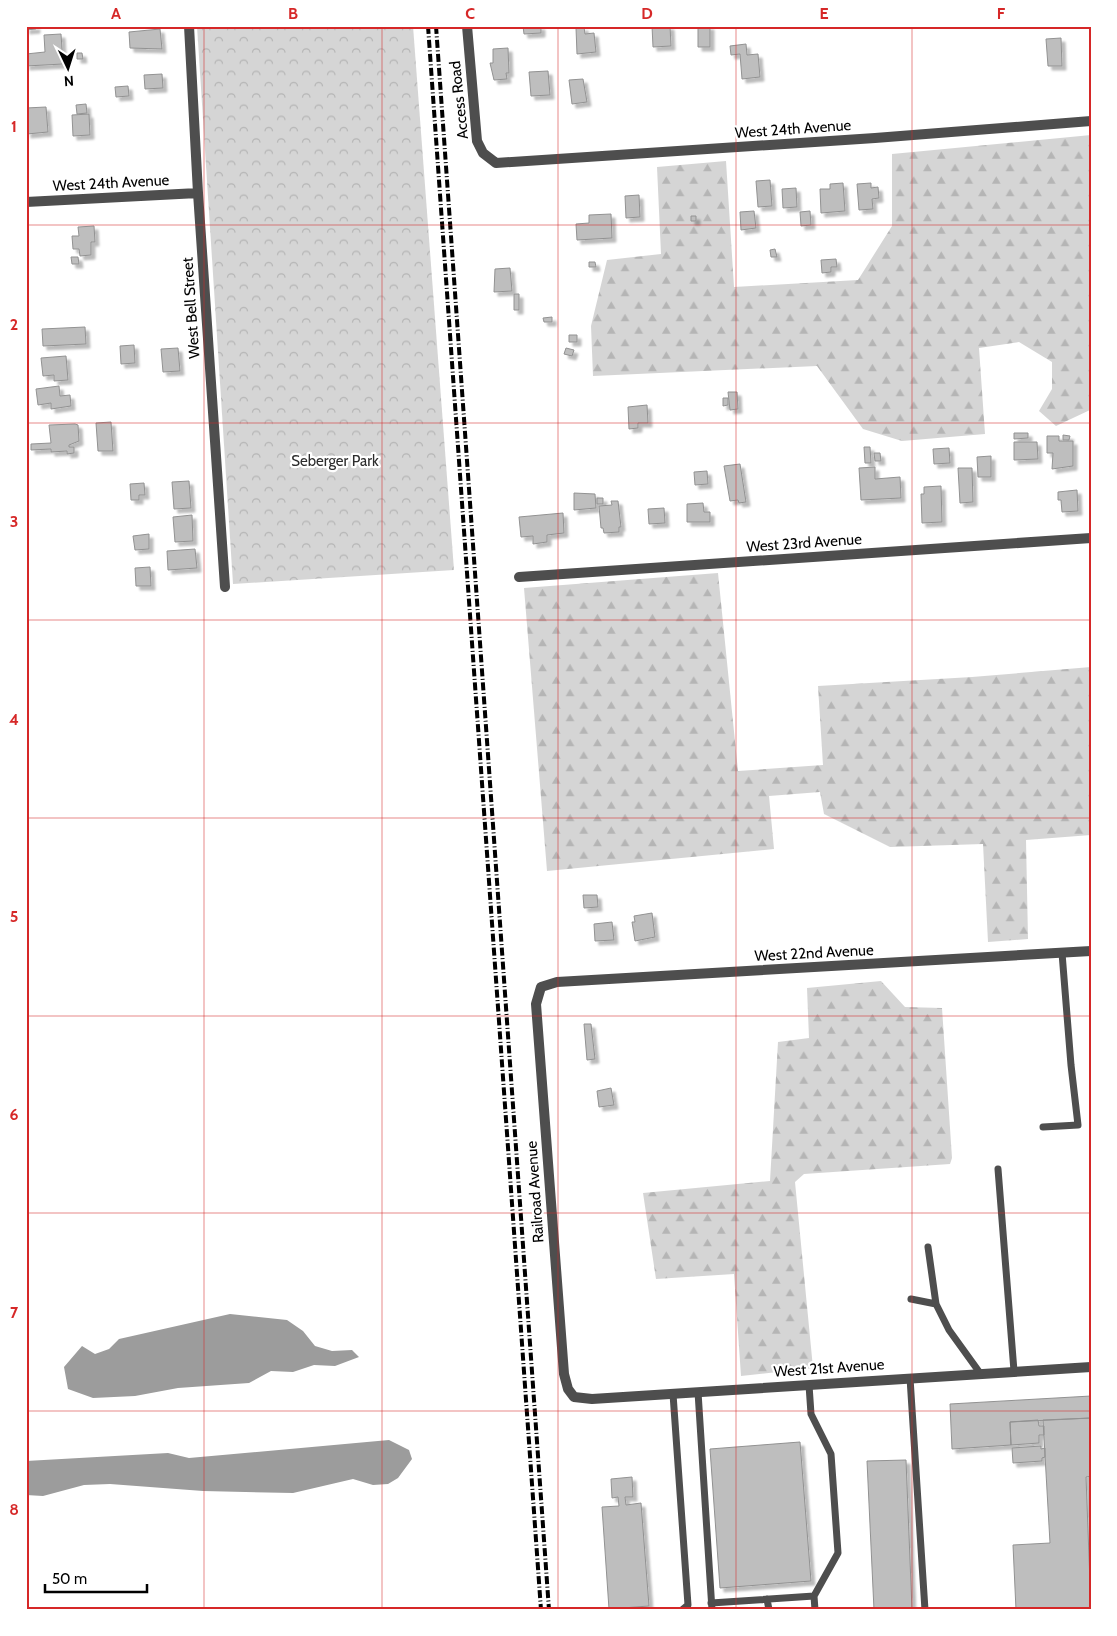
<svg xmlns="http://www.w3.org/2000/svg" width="1117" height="1636" font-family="Cabin,sans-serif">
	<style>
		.forest { fill: url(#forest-firs) }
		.park { fill: url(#park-crowns) }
		.water { fill: #9c9c9c }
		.building { fill: #bebebe; stroke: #929292; filter: url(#shadow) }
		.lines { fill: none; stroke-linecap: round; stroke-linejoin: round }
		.lane { stroke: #4e4e4e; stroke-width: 7 }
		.street { stroke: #4e4e4e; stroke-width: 10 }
		.rail { stroke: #000; stroke-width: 4; stroke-dasharray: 8 2.5 1 2.5; stroke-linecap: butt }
		.grid { fill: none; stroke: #d62828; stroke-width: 1; stroke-opacity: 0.55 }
		.labels { text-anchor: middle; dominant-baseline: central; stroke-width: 4.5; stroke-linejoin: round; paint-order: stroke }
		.street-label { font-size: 15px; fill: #000; stroke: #fff }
		.park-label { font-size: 15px; fill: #2c2c2c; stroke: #fff }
		.neatline { fill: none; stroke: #d62828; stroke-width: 2 }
		.grid-label { font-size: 16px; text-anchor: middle; font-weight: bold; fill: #d62828 }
	</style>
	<defs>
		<pattern id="forest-firs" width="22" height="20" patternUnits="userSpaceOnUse" patternTransform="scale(1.25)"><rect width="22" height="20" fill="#d5d5d5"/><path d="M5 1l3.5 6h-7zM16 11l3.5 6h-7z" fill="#b5b5b5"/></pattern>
		<pattern id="park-crowns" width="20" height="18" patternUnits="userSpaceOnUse" patternTransform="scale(1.25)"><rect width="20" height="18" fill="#d5d5d5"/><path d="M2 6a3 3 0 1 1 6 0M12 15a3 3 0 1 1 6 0" fill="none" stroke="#b5b5b5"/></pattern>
		<filter id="shadow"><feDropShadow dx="4" dy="4" stdDeviation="1" flood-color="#0004"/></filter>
	</defs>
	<rect width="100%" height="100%" fill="#fff"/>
	<path class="forest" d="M1091 135 1090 410 1056 426 1039 411 1052 389V362L1019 342 979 348 985 434 902 441 863 429 817 366 593 376 591 326 607 260 661 254 657 167 726 161 734 287 858 280 892 226V154Z
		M718 573 738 771 823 765 818 686 972 677 1091 667V835L1026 840 1028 939 988 942 983 844 890 847 824 814 820 792 769 796 774 849 547 871 524 588Z
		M881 981 905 1007 942 1008 952 1158 950 1164 804 1174 795 1182 813 1368 741 1376 734 1274 656 1279 643 1193 770 1181 778 1042 809 1038 807 988Z"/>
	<path class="park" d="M197 26H413L454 570 233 584Z"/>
	<path class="water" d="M230 1314 287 1320 303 1331 315 1346 332 1351 352 1350 359 1357 335 1366 314 1365 293 1372 271 1371 249 1383 178 1388 135 1396 93 1398 68 1389 64 1367 82 1346 95 1354 109 1349 119 1339Z
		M389 1440 409 1450 412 1459 398 1478 388 1484 373 1485 353 1479 293 1493 203 1491 110 1484 84 1485 43 1496 26 1495V1461L168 1453 189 1458Z"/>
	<path class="building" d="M26 26H36V29L26 30Z
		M523 26H541V33L524 34Z
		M652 26H670L671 46 653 47Z
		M698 26H710V47H698Z
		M584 27 585 34 594 33 596 52 577 54 576 28Z
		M160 29 162 49 130 48 129 32Z
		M61 34 63 64 26 66V54L45 52 44 35Z
		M1061 38 1062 66H1048L1046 39Z
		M746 44 747 55 758 54 760 77 742 79 740 54 731 55 730 46Z
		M508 48 509 73H506L507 79 494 80 490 63H493V49Z
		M77 53H82L83 59H77Z
		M548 71 550 95 531 96 529 72Z
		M162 74 163 88 145 89 144 75Z
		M583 79 587 102 572 104 569 80Z
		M128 86 129 96 116 97 115 87Z
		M86 104 87 113 77 114 76 105Z
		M46 107 48 132 27 134 26 108Z
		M89 114 90 135 73 136 72 115Z
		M770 180 772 206 758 207 756 181Z
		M843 183 845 211 821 213 820 189H830V184Z
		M871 183V188L878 187 879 198 872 199 873 209 859 210 857 184Z
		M796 188 797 207 783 208 782 189Z
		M639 195 640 217 626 218 625 196Z
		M754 211 756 228 741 230 740 212Z
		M810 211 811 225 801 226 800 212Z
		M611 214 612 238 577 240 576 224 589 223V215Z
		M691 216H696V221H691Z
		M94 226 95 242H91V255L80 256 79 249H73L72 236H79L78 227Z
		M775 249 777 257H771L770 250Z
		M71 257H78L79 264H72Z
		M836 259 837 267H831V272L822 273 821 260Z
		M589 262H595L596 267H589Z
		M510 268 512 291 494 292 495 269Z
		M514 294H519V310H514Z
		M552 317V322H544L543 318Z
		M85 327 86 344 43 346 42 329Z
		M569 335H577V342H569Z
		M134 345 135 363 121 364 120 346Z
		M178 348 180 371 163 372 161 349Z
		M566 348 574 350 572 356 564 354Z
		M66 356 68 380 54 381V375L43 376 41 358Z
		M59 386 60 396 70 395 71 406 51 409V403L38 405 36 389Z
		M728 392H737L738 409 730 410Z
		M723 398H728V405L723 406Z
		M647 405 648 423H638V428L629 429 628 407Z
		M111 422 113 451H98L96 423Z
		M75 424 78 425 79 441 69 445V447H74V453L67 454V451L51 452V449L31 450V444L51 443 49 425Z
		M1014 433H1028V438L1014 439Z
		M1063 435 1070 436 1069 440H1063Z
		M1047 436H1059V441H1073V466L1052 469 1053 453H1047Z
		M1014 442H1037L1038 459 1014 460Z
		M864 447H870L871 463H865Z
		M949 448 950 463 934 464 933 449Z
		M874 453H880L881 461H875Z
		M991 456V477H978L977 457Z
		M740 464 746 502 739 503 738 500 730 501 724 466Z
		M875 467V479L900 477 901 498 861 500 859 468Z
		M958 468H972L973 502 960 503Z
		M707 471 708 484 695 485 694 472Z
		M189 481 191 508 174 509 172 482Z
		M144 483 145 495H139V500H131L130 484Z
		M941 486 942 522 922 523 921 494H924V487Z
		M1077 490 1078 511 1062 512 1061 500H1058V492Z
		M574 493 595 494 596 508 574 510Z
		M597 498H603V504H597Z
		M611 501H618L621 527H619V532L604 533 603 528H601L599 506 612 505Z
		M703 503 704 512H710V522H687V504Z
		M664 508 665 523 649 524 648 509Z
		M563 513 564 533 547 535V542L533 544V536L521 537 519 517Z
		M192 515 193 541 175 542 173 517Z
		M149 534V549L135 550 133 536Z
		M195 549 197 568 168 570 167 551Z
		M150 567 151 586H136L135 568Z
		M583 895H597L598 907 584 908Z
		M652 913 655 937 635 941 632 922H635L634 916Z
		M612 922 614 940 595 941 594 924Z
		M584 1024H591L595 1059 587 1060Z
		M611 1088 614 1105 599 1107 597 1091Z
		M1091 1396V1418L1010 1422 1011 1445 952 1449 950 1404Z
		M1091 1418V1476L1086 1477 1091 1610H1016L1013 1545 1050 1543 1043 1420Z
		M1038 1420 1039 1426H1044V1435H1039V1443L1011 1445 1010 1422Z
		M800 1442 811 1581 720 1588 710 1449Z
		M1041 1446V1449L1045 1448V1457L1042 1458V1461L1013 1463 1012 1448Z
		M906 1460 912 1610H874L867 1461Z
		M632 1477 633 1497H625L626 1505 641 1503 649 1606 609 1609 602 1507 619 1506 618 1497 612 1498 611 1479Z"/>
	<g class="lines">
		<path class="lane" d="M1043 1127 1078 1125 1071 1065 1062 953
			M998 1169 1014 1371
			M928 1247 936 1304 949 1330 980 1373
			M911 1299 936 1304
			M910 1378 925 1610
			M809 1385 811 1414 831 1454 838 1553 814 1596 815 1610
			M698 1392 712 1610
			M673 1394 688 1605 682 1610
			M767 1599 769 1610
			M711 1603 814 1596"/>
		<path class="street" d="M189 26 198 193 225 587
			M467 26 477 141 483 153 496 163 875 138 1091 121
			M26 202 198 193
			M519 577 1091 538
			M1091 951 557 982 541 987 536 1004 564 1374 568 1389 574 1397 592 1399 1091 1367"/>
		<path class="rail" d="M428 26 541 1610
			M436 26 549 1610"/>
	</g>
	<path class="grid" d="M204 26V1610M382 26V1610M558 26V1610M736 26V1610M912 26V1610M26 225H1091M26 423H1091M26 620H1091M26 818H1091M26 1016H1091M26 1213H1091M26 1411H1091"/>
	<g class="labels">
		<g class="street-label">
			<text transform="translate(459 100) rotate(-96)">Access Road</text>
			<text transform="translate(793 129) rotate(-4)">West 24th Avenue</text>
			<text transform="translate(111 183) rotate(-3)">West 24th Avenue</text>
			<text transform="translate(191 308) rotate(-94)">West Bell Street</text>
			<text transform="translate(804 543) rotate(-4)">West 23rd Avenue</text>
			<text transform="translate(814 953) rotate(-3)">West 22nd Avenue</text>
			<text transform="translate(535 1192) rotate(-94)">Railroad Avenue</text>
			<text transform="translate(829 1368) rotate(-4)">West 21st Avenue</text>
		</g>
		<g class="park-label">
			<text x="335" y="461">Seberger Park</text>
		</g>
	</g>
	<rect width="1117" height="1636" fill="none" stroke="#ffffff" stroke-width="55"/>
	<g transform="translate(68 68) rotate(176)" stroke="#ffffff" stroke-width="4" paint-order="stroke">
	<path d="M0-4L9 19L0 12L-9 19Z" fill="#000000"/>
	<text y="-8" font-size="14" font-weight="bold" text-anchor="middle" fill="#000000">N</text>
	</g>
	<path d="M45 1584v8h102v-8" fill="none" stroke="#000000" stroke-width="2.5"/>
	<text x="52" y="1584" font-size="15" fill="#000000" stroke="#ffffff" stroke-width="4" paint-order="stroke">50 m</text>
	<rect x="28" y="28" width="1062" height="1580" class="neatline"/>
	<g class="grid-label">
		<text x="116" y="19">A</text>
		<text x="293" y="19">B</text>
		<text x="470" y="19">C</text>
		<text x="647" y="19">D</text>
		<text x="824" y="19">E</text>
		<text x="1001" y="19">F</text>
		<text x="14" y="132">1</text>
		<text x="14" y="330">2</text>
		<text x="14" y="527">3</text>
		<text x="14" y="725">4</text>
		<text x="14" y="922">5</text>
		<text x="14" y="1120">6</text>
		<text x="14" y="1318">7</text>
		<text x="14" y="1515">8</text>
	</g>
</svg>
